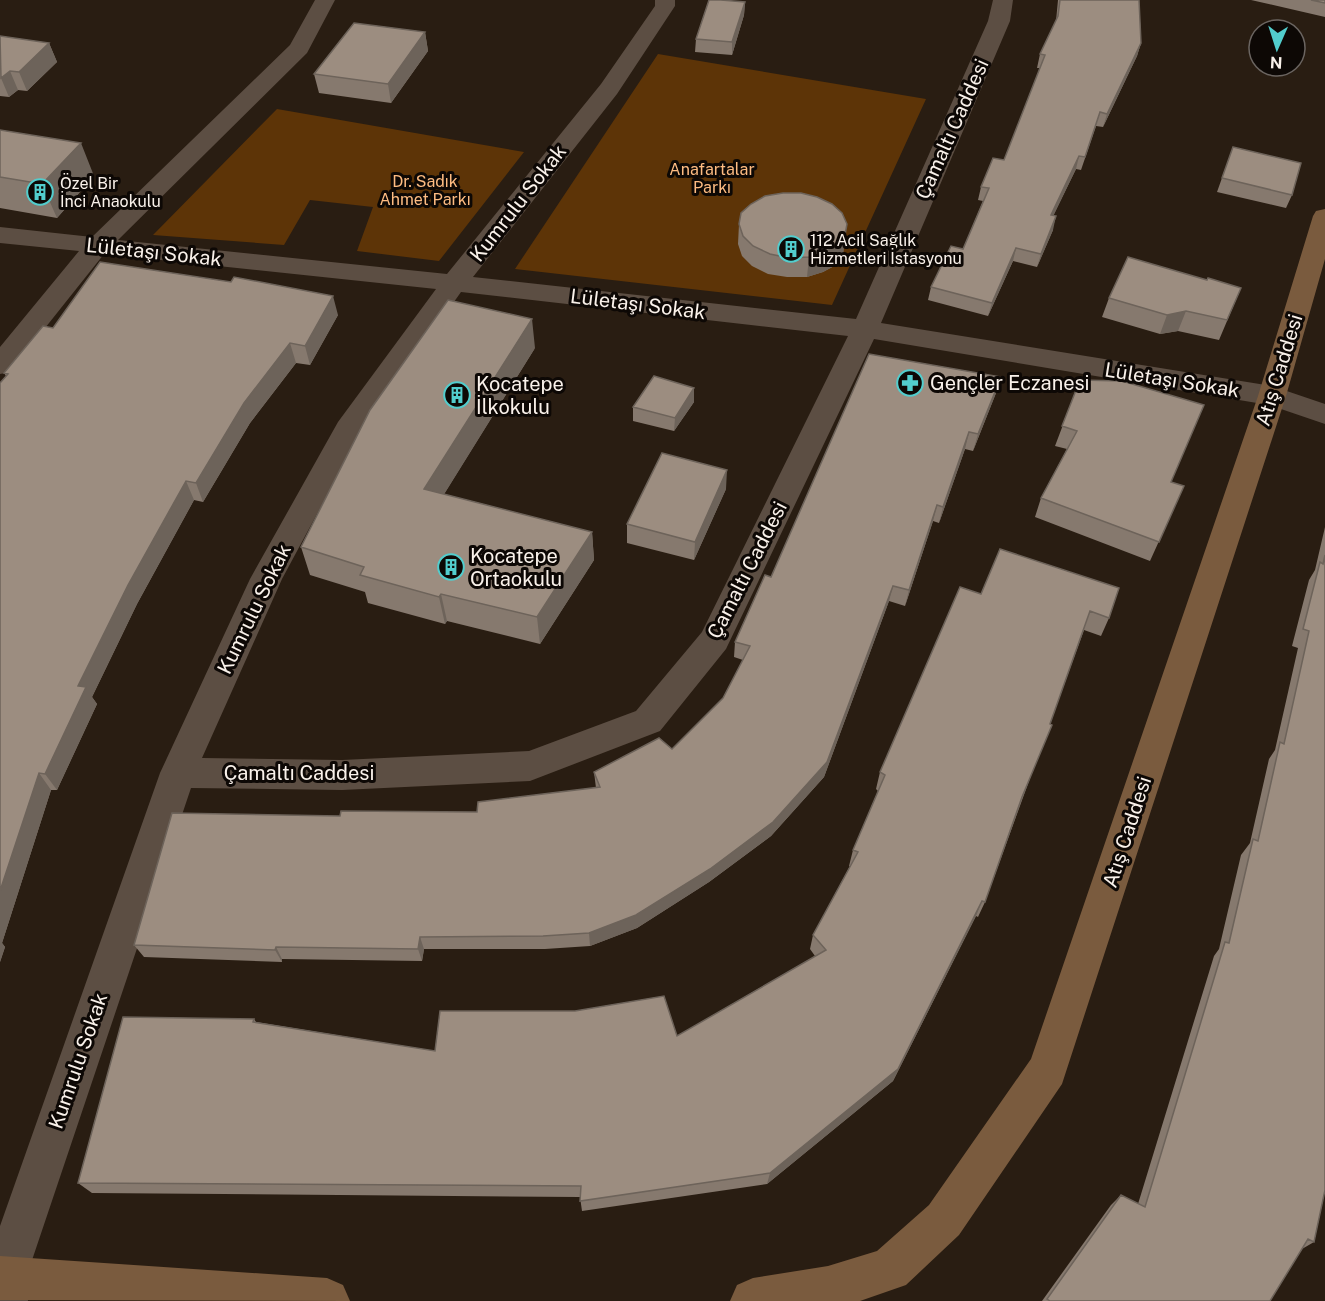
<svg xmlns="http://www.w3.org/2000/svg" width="1325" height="1301" font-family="'Public Sans',sans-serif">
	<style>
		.green { fill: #5d3407 }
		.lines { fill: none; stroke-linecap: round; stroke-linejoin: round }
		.street { fill: #5c4e43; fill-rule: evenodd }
		.secondary { fill: #7a5b3e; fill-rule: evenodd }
		.wall { fill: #86796e }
		.shaded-wall { fill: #6d635a }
		.building { fill: #9c8d80; stroke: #6d635a; stroke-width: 1.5 }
		.labels { text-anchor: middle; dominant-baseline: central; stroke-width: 6; stroke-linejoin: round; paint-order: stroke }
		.far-park-label { font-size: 16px; fill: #febc82; stroke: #0d0805 }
		.far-poi-label { font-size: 16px; fill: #f9f1ea; stroke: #0d0805; text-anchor: start }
		.street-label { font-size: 20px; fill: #f9f1ea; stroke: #0d0805 }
		.poi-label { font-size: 20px; fill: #f9f1ea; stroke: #0d0805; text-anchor: start }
	</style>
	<rect width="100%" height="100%" fill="#291d12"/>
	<path class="green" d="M658 54 926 99 832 305 515 269Z
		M277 109 524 152 439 261 357 251 373 207 310 200 284 245 153 235Z"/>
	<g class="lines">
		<path class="street" d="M315 0H335L307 53 118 240 447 274 601 84 655 6V0H675V6L617 94 473 277 856 319 988 21 993 0H1013L1010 21 881 323 1272 386 1325 404V424L1269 405 874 339 726 649 660 731 530 781 342 790 191 788 26 1278 28 1301H0V1226L160 773 250 579 338 422 436 289 104 254 10 372 0 374V347L79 251 0 243V227L92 237 290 45ZM461 292 848 336 702 632 636 711 529 751 342 760 202 758 282 579 360 434Z"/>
		<path class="secondary" d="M1325 209V259L1286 396 1062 1084 959 1235 906 1285 860 1301H730L737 1285 753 1278 828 1266 877 1251 929 1205 1031 1059 1258 396 1313 216 1316 211Z
			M0 1256 327 1278 343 1285 350 1301 0 1300Z"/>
	</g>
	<path class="wall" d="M1058 0H1139L1141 43 1137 56 1103 127 1096 126 1081 170 1076 169 1053 216V230L1037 267 1013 261 988 316 928 300 931 287 963 249 983 201 978 200 981 187 1004 160 1040 68H1037L1040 54 1056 21Z
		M1251 0H1325V17Z
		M745 2 744 15 732 55 695 52 696 39Z
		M425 32 428 51 391 103 319 93 314 74Z
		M0 36 49 43 57 62 27 91 18 90 9 97 0 96Z
		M0 130 94 176 57 218 0 208Z
		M1233 147 1292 195 1286 208 1217 192Z
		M739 224 845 235 843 255 836 265 823 272 807 277H787L768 274 752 266 742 256 738 244Z
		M1207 280 1241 288 1219 340 1178 331 1160 334 1102 317 1109 298Z
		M338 315 310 365 296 363 250 423 203 502 194 500 137 604 92 697 97 704 57 790H51L2 943 5 947 0 962V383L6 376 4 373 53 328Z
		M535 348 444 494 592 532 594 560 540 644 447 621 445 624 368 603 365 592 310 575 301 547Z
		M1001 377 996 393 973 451 965 449 939 523 933 521 905 606 889 601 824 777 771 836 709 882 637 928 590 946 545 949H424L422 961 282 959V962L144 957 134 945 340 816 477 812 596 788 594 772 672 749 723 698 743 660 734 657 735 642 771 577Z
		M1080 380 1171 482 1184 486 1150 561 1035 517 1041 498 1067 449 1055 446Z
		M694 388V402L674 431 633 421V407Z
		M726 489 694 560 627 543V524Z
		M1325 527V1190L1314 1242 1302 1249 1270 1301H1042L1111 1205 1121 1195 1138 1204 1214 956 1219 949 1241 855 1250 843 1269 759 1275 750 1298 648 1292 646 1309 580 1315 570Z
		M1000 549 1109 618 1101 636 1084 630 985 902 978 917 976 916 893 1081 767 1184 582 1211 580 1197 92 1193 78 1183 254 1019 256 1022 435 1051 677 1036 815 956 810 949 813 935 850 866H849L853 850 878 791 876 789 880 772 981 594Z"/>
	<path class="shaded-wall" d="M745 2 744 15 732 55V42Z
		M425 32 428 51 391 103 388 84Z
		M49 43 57 62 27 91 19 72Z
		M1141 43 1137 56 1103 127 1107 114Z
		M10 71 18 90 9 97 1 78Z
		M81 143 94 176 57 218 42 184Z
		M1079 156 1076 169 1047 229 1051 215Z
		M1056 216 1053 230 1037 267 1041 254Z
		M845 235 843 255 836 265 823 272 807 277 809 257Z
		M1016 248 1013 261 988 316 992 303Z
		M333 296 338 315 310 365 305 346Z
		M1186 311 1178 331 1160 334 1167 315Z
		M532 319 535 348 430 517 424 489Z
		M290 343 296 363 250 423 203 502 196 483 244 403Z
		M1001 377 996 393 973 451 978 434Z
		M694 388V402L674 431 675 418Z
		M969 432 965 449 939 523 943 507Z
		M727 470 726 489 694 560 695 542Z
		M186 481 194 500 137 604 92 697 97 704 57 790 45 774 78 686 128 585Z
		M937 505 933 521 905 606 909 590Z
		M592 532 594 560 540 644 537 617Z
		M893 586 889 601 824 777 771 836 709 882 637 928 590 946 589 933Z
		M441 594 447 621 445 624 439 597Z
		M39 773 51 790 2 943 5 947 0 962V891Z
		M982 901 976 916 893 1081 767 1184 770 1173Z
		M420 937 424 949 422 961 418 949Z
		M276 947 282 959V962L275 950Z"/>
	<path class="building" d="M709 0H721L745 2 732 42 696 39Z
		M1060 0H1139L1141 43 1107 114 1100 112 1085 157 1079 156 1051 215 1056 216 1041 254 1016 248 992 303 931 287 951 246 963 249 989 188 981 187 993 158 1004 160 1045 55 1040 54 1058 16Z
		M1311 0H1325V3Z
		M354 23 425 32 388 84 314 74Z
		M0 36 49 43 19 72 10 71 1 78Z
		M0 130 81 143 42 184 0 177Z
		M1233 147 1301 163 1292 195 1222 178Z
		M783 193H801L817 197 832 204 842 213 847 224 845 235 838 245 825 252 809 257 789 258 770 254 753 246 743 236 739 224 741 213 751 204 765 196Z
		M1128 257 1207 280 1208 278 1241 288 1227 320 1186 311 1167 315 1109 298Z
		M100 262 231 282 234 277 333 296 305 346 290 343 244 403 196 483 186 481 128 585 78 686 86 687 45 774 39 773 0 891V383L8 374 4 373 43 326 53 328Z
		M448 300 532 319 424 489 592 532 537 617 441 594 439 597 360 575 364 567 301 547 370 410Z
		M869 354 1001 377 978 434 969 432 943 507 937 505 909 590 893 586 827 762 773 822 710 869 636 915 589 933 543 936 420 937 418 949 276 947 275 950 134 945 172 813 340 816 341 811 477 812 478 802 600 787 594 772 659 738 672 749 723 698 750 646 735 642 765 575 771 577Z
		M654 376 694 388 675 418 633 407Z
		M1080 380 1122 381 1204 405 1171 482 1184 486 1159 542 1041 498 1077 431 1062 426Z
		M662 453 727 470 695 542 627 524Z
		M1000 549 1119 588 1109 618 1090 611 1050 724 1052 725 1022 797 985 902 982 901 898 1069 770 1173 580 1201 581 1186 78 1183 123 1017 254 1019 253 1022 435 1051 440 1011H575L664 996 677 1036 826 950 813 935 858 852 853 850 885 775 880 772 960 587 981 594Z
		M1325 555V1190L1314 1242 1308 1239 1270 1301H1050L1047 1299 1121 1195 1145 1207 1225 942 1229 943 1253 839 1258 841 1280 742 1284 744 1309 631 1303 629 1320 562 1323 564Z"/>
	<defs>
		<g id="building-ring" transform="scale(1.35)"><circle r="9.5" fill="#0d0805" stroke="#52cdcd" stroke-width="1.5"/><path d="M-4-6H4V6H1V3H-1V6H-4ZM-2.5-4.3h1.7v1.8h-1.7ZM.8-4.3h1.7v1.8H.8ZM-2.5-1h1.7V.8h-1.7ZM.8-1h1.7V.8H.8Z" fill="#52cdcd"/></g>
		<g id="pharmacy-ring" transform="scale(1.35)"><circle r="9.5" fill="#0d0805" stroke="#52cdcd" stroke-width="1.5"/><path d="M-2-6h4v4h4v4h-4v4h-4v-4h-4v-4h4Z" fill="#52cdcd"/></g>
	</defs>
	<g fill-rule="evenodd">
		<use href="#building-ring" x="40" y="192"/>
		<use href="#building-ring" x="791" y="249"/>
		<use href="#pharmacy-ring" x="910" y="383"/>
		<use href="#building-ring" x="457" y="395"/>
		<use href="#building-ring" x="451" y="567"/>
	</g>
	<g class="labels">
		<g class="far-park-label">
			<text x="712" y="169">Anafartalar<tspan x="712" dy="18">Parkı</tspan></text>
			<text x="425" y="181">Dr. Sadık<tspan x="425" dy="18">Ahmet Parkı</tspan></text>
		</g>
		<g class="far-poi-label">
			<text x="60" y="183">Özel Bir<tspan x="60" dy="18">İnci Anaokulu</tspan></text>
			<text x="810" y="240">112 Acil Sağlık<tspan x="810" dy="18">Hizmetleri İstasyonu</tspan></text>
		</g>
		<g class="street-label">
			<text transform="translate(952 129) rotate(-66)">Çamaltı Caddesi</text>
			<text transform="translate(518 203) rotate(-52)">Kumrulu Sokak</text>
			<text transform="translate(154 252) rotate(6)">Lületaşı Sokak</text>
			<text transform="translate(638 304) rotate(7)">Lületaşı Sokak</text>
			<text transform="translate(1279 370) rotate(-73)">Atış Caddesi</text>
			<text transform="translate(1172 380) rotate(9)">Lületaşı Sokak</text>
			<text transform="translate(747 570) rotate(-63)">Çamaltı Caddesi</text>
			<text transform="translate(254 609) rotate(-64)">Kumrulu Sokak</text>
			<text x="299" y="773">Çamaltı Caddesi</text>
			<text transform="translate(1127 832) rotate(-72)">Atış Caddesi</text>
			<text transform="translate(78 1061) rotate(-71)">Kumrulu Sokak</text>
		</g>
		<g class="poi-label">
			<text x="930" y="383">Gençler Eczanesi</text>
			<text x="476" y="384">Kocatepe<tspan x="476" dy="23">İlkokulu</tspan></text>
			<text x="470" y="556">Kocatepe<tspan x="470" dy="23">Ortaokulu</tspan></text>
		</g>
	</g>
	<g transform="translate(1277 48) rotate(183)"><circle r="28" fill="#0d0805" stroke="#6b6561" stroke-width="1.5"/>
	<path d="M0-4.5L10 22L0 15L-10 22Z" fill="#52cdcd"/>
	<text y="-9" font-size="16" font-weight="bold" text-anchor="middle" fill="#f9f1ea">N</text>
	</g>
</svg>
